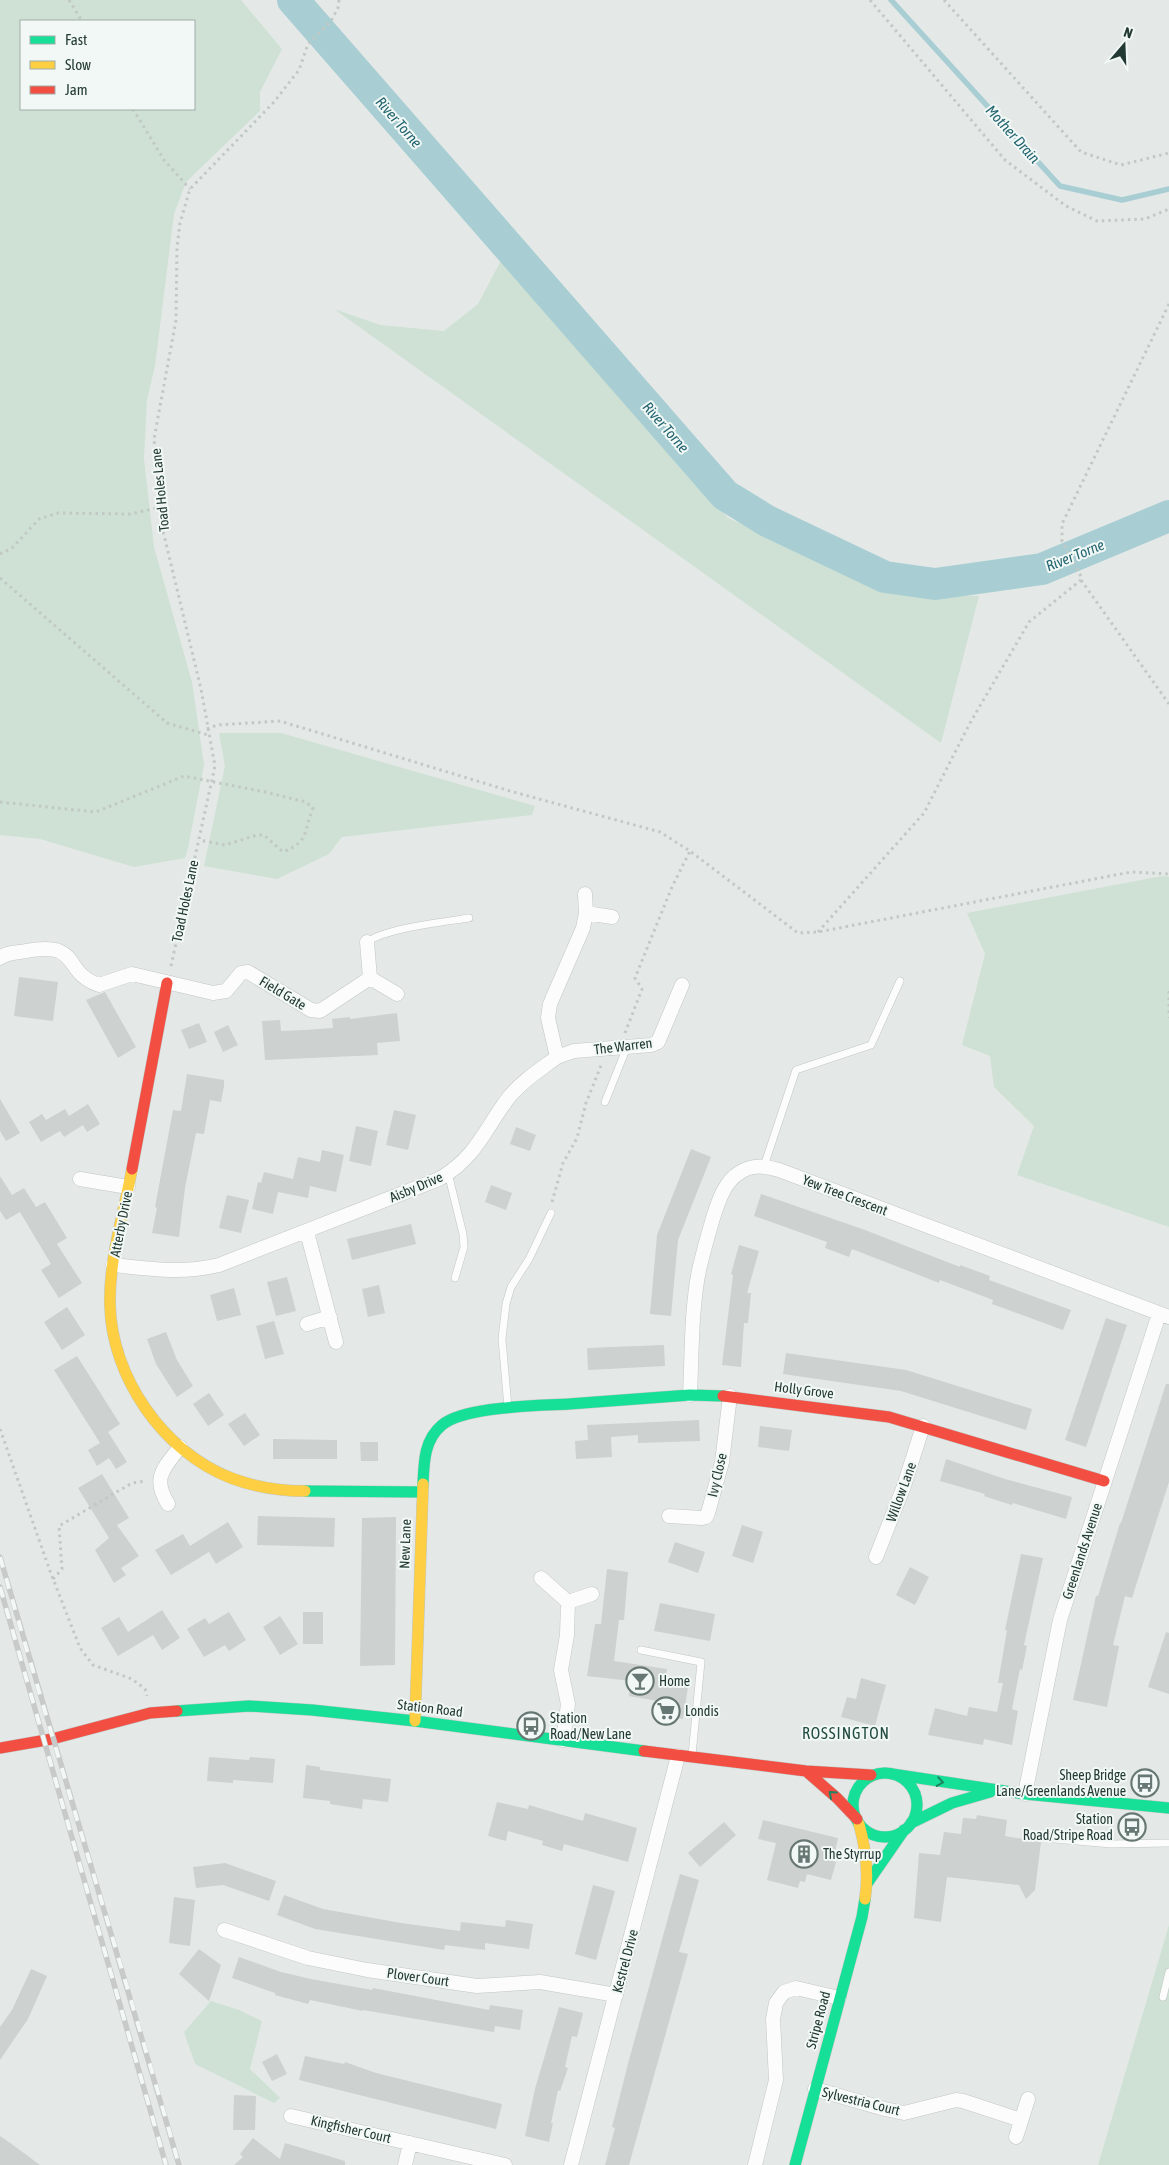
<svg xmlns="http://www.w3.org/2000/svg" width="1169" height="2165" font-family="'Asap Condensed',sans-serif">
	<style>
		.green { fill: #cee1d4; fill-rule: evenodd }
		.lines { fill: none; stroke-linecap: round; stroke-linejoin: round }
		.stream { stroke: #a8ced4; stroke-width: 5.5 }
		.river { stroke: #a8ced4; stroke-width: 32 }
		.building { fill: #cdd1cf }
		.lane-casing { stroke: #c1c6c4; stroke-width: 8 }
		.street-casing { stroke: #c1c6c4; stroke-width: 15 }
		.fast-casing { stroke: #c0c6c4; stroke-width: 12 }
		.slow-casing { stroke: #c0c6c4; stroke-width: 12 }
		.jam-casing { stroke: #c0c6c4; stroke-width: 12 }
		.path { stroke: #c1c9c5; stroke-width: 3; stroke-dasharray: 2.5 4; stroke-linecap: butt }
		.lane { stroke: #fbfcfb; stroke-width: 7 }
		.street { stroke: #fbfcfb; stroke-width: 14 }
		.fast { stroke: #16e098; stroke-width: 11 }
		.slow { stroke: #ffcf43; stroke-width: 11 }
		.jam { stroke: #f24e42; stroke-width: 11 }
		.rail-casing { stroke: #c7cac9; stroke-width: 5.5 }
		.rail { stroke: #f2f8f5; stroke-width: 4; stroke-dasharray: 11; stroke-linecap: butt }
		.oneway { stroke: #1d8561 }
		.labels { text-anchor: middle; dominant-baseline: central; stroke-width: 4; stroke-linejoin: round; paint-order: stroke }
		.street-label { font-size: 14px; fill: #233a34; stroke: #f2f8f5 }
		.poi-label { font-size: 14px; fill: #233a34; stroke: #f2f8f5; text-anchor: start }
		.water-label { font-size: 15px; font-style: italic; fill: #226571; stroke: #f2f8f5 }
		.quarter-label { font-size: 16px; letter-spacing: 1px; fill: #214b40; stroke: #f2f8f5 }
	</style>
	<rect width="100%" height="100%" fill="#e4e9e7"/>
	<path class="green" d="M0 0H241L282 49 260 92V111L186 182 174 214 155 366 147 400 144 459 154 547 192 682 204 765 188 848 185 858 134 867 40 839 0 835ZM21 21H194V109H21Z
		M506 251 728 518 900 593 979 596 941 743 334 309 380 325 444 331 478 304Z
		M219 733H281L535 806 532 815 342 837 329 854 277 879 204 866 225 766Z
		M1162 876 1169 877V1227L1017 1175 1034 1126 994 1087 990 1056 962 1045 985 954 967 913Z
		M1169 1925V2165H1098Z
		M211 2001 239 2010 262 2021 250 2069 280 2098 274 2103 195 2064 184 2032Z"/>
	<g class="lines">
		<path class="stream" d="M891 0 1060 186 1122 200 1169 189"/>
		<path class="river" d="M293 0 725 495 767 521 885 577 935 584 1042 569 1169 516"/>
	</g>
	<path class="building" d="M19 977 58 982 53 1021 14 1016Z
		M105 992 136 1047 118 1058 86 1000Z
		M397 1013 400 1041 377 1043 378 1055 265 1060 262 1021 280 1020 281 1031 305 1030 333 1028 332 1019 350 1017V1019Z
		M199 1023 207 1042 189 1049 181 1030Z
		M228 1025 238 1045 223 1052 214 1032Z
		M187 1074 224 1080V1086L221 1102 210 1100 204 1134 196 1133 185 1188 179 1237 152 1233 157 1208 155 1207 173 1110 181 1111Z
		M0 1099 20 1133 6 1141 0 1131Z
		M88 1104 100 1124 87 1132 83 1125 64 1137 60 1131 41 1142 29 1122 42 1114 46 1120 65 1109 69 1116Z
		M394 1110 416 1115 408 1150 386 1145Z
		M356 1126 378 1131 371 1166 349 1161Z
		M516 1127 536 1135 530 1151 510 1144Z
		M691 1149 711 1157 678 1240 671 1316 650 1314 657 1235Z
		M322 1150 344 1155 336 1192 310 1186 308 1198 278 1192 273 1214 252 1209 258 1182 261 1183 264 1172 293 1179 298 1157 320 1162Z
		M0 1176 12 1195 24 1188 36 1207 45 1202 67 1238 57 1244 82 1283 59 1298 41 1270 51 1264 20 1212 6 1220 0 1211Z
		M491 1185 512 1193 506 1210 485 1202Z
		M761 1194 865 1230 960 1267V1265L990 1276 989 1280 1071 1310 1063 1330 992 1304 993 1300 940 1280 939 1283 924 1277 852 1249 849 1257 825 1248 827 1242 754 1216Z
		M227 1195 249 1200 241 1233 219 1228Z
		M411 1224 416 1244 352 1260 347 1239Z
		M739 1245 759 1251 747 1293H751L748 1323H744L741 1367 722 1365 733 1275 731 1274Z
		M287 1277 296 1311 276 1316 267 1282Z
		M379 1285 385 1313 368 1317 362 1289Z
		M234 1288 241 1315 217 1321 210 1295Z
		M67 1307 85 1335 62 1350 44 1322Z
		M1106 1318 1127 1325 1086 1447 1065 1440Z
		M274 1321 284 1354 265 1359 256 1326Z
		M166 1332 177 1360 193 1386 177 1397 156 1364 147 1339Z
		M664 1345 665 1366 588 1370 587 1348Z
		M786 1353 906 1370 1032 1409 1026 1430 901 1391 783 1374Z
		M77 1356 120 1424 108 1432 127 1462 116 1469 109 1458 97 1466 88 1450 100 1443 54 1370Z
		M1166 1384H1169V1482L1132 1598 1125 1596 1113 1645 1119 1646 1107 1707 1073 1700 1096 1596H1098L1120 1523H1121Z
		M209 1393 224 1415 208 1426 193 1404Z
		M245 1413 260 1435 244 1446 228 1424Z
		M699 1420 700 1441 638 1443V1435L611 1437 612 1457 576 1459 575 1441 588 1440 587 1425Z
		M760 1426 792 1430 789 1451 758 1447Z
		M273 1439 337 1440V1459H273Z
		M360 1442H378V1461H361Z
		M946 1459 1005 1479 1072 1497 1066 1519 1013 1503 1012 1505 999 1501 984 1496 985 1494 940 1481Z
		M102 1474 129 1518 117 1525 139 1556 121 1568 126 1575 114 1583 95 1550 109 1538 78 1488Z
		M258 1516 335 1518 334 1547 257 1545Z
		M396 1517 395 1665 360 1666 362 1518Z
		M228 1522 243 1547 216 1564 209 1552 171 1575 155 1550 183 1534 190 1546Z
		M742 1525 763 1532 753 1563 732 1556Z
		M675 1542 705 1552 698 1573 668 1562Z
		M1021 1554 1043 1558 1024 1645 1027 1646 1022 1670 1020 1669 1012 1709 1018 1711 1012 1745 984 1739 983 1745 928 1735 935 1708 967 1716 969 1707 997 1712 1003 1683H998L1007 1630H1005Z
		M910 1567 929 1577 915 1605 896 1595Z
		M607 1569 628 1572 624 1620H619L614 1661 667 1669 665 1683 688 1687 683 1719 661 1715 663 1702 629 1696 631 1681 587 1676 595 1624H601Z
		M660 1603 715 1614 710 1641 654 1631Z
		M162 1610 180 1638 162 1650 153 1635 118 1656 101 1628 119 1617 128 1632Z
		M229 1612 246 1640 229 1651 225 1645 204 1657 187 1629 205 1618 209 1624Z
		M303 1612H323V1644H303Z
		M280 1616 298 1644 280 1655 263 1627Z
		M1166 1632 1169 1633V1694L1148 1687Z
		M861 1678 886 1685 875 1726 841 1717 847 1697 856 1699Z
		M209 1757 249 1760 250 1757 275 1759 273 1783 233 1780V1783L207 1781Z
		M306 1765 320 1767V1770L391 1779 388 1802 363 1799 362 1809 330 1804V1801L303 1798Z
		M497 1802 528 1809 529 1805 583 1821 585 1813 637 1828 628 1862 564 1844 562 1851 542 1845 543 1841 508 1831 506 1841 488 1836Z
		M977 1815 1007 1820 1005 1836 1041 1842 1035 1890 1026 1899 1019 1885 947 1877 941 1922 914 1918 919 1853 940 1855 944 1832 961 1834 963 1818 976 1819Z
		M763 1820 838 1838 833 1861 836 1862 831 1880 807 1874 805 1882 800 1881 798 1888 767 1880 776 1843 758 1839Z
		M724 1822 736 1835 700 1867 688 1853Z
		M225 1863 276 1881 269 1901 223 1885 196 1888 193 1867Z
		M680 1874 699 1880 679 1952 688 1954 629 2165H605L615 2128 612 2127 629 2060Z
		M593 1885 615 1891 596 1960 575 1954Z
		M284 1895 323 1909 401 1923 460 1931 461 1922 505 1927 506 1920 533 1924 529 1949 485 1943V1950L445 1945 444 1950 315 1929 277 1915Z
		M174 1897 195 1900 190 1946 169 1943Z
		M199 1949 221 1965 209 2001 179 1974Z
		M239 1957 281 1972 311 1979 372 1990 373 1988 489 2010 490 2005 523 2010 520 2030 495 2026 494 2032 363 2010V2011L310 2000 308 2004 275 1995V1993L232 1978Z
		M31 1969 47 1976 28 2019 0 2060V2027L12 2010Z
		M559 2007 583 2013 577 2037 572 2036 565 2067 568 2068 560 2091 558 2090 551 2123H553L549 2142 525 2136 535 2089Z
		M277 2054 287 2074 272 2081 262 2062Z
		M305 2056 344 2064 345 2062 376 2073 502 2104 496 2129 299 2080Z
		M234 2095 256 2096 255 2130H233Z
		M0 2136 13 2145 40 2165H0Z
		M253 2138 280 2159 285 2143 345 2161V2165H234L243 2157 240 2154Z"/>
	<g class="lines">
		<g class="lane-casing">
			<path id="lane" d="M367 942C387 928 444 922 469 918
				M605 1102 627 1047
				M764 1166 796 1070 871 1045 900 981
				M448 1173 463 1234 464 1247 455 1278
				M508 1408 502 1339 506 1304 511 1287 529 1259 551 1213
				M641 1650 701 1662 692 1755
				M1055 1839 1111 1844 1169 1843
				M1163 1997 1169 1972"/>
		</g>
		<g class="street-casing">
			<path id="street" d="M586 913 612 917
				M367 942 370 978 397 994
				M0 958C7 952 17 953 26 951 83 941 61 972 99 985L132 974 213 993 226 991 241 973 248 972 311 1010 320 1011 370 978
				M557 1057 574 1051 651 1045 658 1042 682 985
				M80 1179 128 1187
				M307 1232 336 1342
				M113 1265C152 1269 181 1274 219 1265L439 1179C477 1157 484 1130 509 1097 522 1081 541 1069 557 1057L548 1018 550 1004 583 928 586 913 585 894
				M307 1324 330 1317
				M690 1395C692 1354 691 1311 699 1270 703 1253 708 1235 713 1218 718 1203 724 1182 739 1173 752 1164 765 1166 779 1170L1169 1317
				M168 1504C152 1478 163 1469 180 1447
				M669 1516 702 1518 706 1517 708 1513 722 1462 730 1396
				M876 1557 904 1486 923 1426
				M541 1578 568 1602
				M563 1740 568 1704 561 1670 567 1635 568 1602 592 1594
				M1025 1794 1060 1620 1159 1314
				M224 1930 308 1958 367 1970 477 1986 540 1982 616 1995
				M815 2089 885 2109 904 2113 956 2100 963 2101 1021 2120
				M291 2116 505 2165
				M1016 2137 1028 2099
				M405 2165 410 2143
				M571 2165 678 1756
				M755 2165 776 2080 773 2019 776 2003 784 1992 796 1988 839 1998"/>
		</g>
		<g class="fast-casing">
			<path id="fast" d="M423 1484C424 1462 424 1440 442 1425 465 1406 538 1406 569 1404 609 1401 650 1398 690 1395L723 1396
				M305 1491 422 1492
				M177 1711 249 1706 312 1710 415 1721 644 1751
				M853 1805a32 32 0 1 1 64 0a32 32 0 1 1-64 0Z
				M892 1774 1025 1794 1169 1808
				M911 1823 952 1803 990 1792
				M868 1882 904 1830
				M795 2165 862 1917 865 1899"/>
		</g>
		<g class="slow-casing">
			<path id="slow" d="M132 1169C124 1213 109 1258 110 1304 111 1376 163 1452 231 1478 255 1487 280 1491 305 1491
				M415 1721 423 1484
				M859 1824C866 1849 869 1873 865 1899"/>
		</g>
		<g class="jam-casing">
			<path id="jam" d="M132 1169 167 983
				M723 1396 889 1417 1104 1481
				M0 1748 52 1739 150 1713 177 1711
				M644 1751 806 1771 871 1775
				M806 1771 837 1798 857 1819"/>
		</g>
		<path class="path" d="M69 0 82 21
			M870 0 1005 160 1066 206 1097 221 1145 219 1169 209
			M944 0 1081 152 1121 165 1169 153
			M133 109 164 160 190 189
			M1169 304 1062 524V541L1080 574 1081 580 1169 704
			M0 554 12 548 39 519 58 513 130 514 161 507
			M0 578 167 723 208 735
			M207 729 217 725 280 721 510 791 660 832 690 851 798 933 818 932 1131 872 1169 874
			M0 802 96 812 184 776 265 792 306 802 313 808C303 832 310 841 283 852L264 835H257L225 845 199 840
			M818 932 924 813 970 723 1029 622 1081 580
			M171 966 215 766 201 689 163 531 154 439 176 320 177 247 180 223 190 189 274 102 299 70 308 44 331 21 338 8 339 0
			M1169 991V1018
			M625 1033 642 989 635 978 672 887 690 851
			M552 1202 563 1163 577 1138 586 1103 602 1063
			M0 1429 50 1571 80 1648 93 1665 132 1679 145 1689 147 1696
			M53 1579 62 1569 59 1526 132 1483 146 1481"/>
		<use href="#lane" class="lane"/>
		<use href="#street" class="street"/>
		<use href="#fast" class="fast"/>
		<use href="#slow" class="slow"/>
		<use href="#jam" class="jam"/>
		<g class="rail-casing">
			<path id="rail" d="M0 1557C58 1760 121 1962 179 2165
				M0 1587 166 2165"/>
		</g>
		<use href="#rail" class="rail"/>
	</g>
	<defs><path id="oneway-chevron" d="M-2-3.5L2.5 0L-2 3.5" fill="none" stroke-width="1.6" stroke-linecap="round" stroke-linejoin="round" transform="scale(1.25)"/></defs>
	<g class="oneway">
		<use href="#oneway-chevron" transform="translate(940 1782) rotate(9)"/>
		<use href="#oneway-chevron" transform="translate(832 1794) rotate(-138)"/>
	</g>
	<defs>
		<g id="bar-ring" transform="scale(1.4375)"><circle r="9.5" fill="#f2f8f5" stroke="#677773" stroke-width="1.5"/><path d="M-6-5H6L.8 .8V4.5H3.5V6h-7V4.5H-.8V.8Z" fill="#677773"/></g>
		<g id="supermarket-ring" transform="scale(1.4375)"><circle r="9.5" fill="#f2f8f5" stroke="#677773" stroke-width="1.5"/><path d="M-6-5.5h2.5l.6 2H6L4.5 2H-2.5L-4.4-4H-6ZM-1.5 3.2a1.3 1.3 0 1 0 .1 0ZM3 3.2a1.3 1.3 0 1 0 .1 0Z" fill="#677773"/></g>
		<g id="bus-ring" transform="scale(1.4375)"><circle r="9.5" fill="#f2f8f5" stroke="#677773" stroke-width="1.5"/><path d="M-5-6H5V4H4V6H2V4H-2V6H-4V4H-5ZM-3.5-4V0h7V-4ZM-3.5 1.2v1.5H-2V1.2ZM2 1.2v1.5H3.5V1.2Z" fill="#677773"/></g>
		<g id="building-ring" transform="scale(1.4375)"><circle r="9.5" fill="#f2f8f5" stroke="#677773" stroke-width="1.5"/><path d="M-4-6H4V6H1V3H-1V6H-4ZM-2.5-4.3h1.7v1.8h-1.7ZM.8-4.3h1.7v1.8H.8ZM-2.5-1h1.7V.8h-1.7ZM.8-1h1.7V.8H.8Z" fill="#677773"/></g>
	</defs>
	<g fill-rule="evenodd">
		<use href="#bar-ring" x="640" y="1681"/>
		<use href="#supermarket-ring" x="666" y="1711"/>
		<use href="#bus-ring" x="531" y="1726"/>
		<use href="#bus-ring" x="1145" y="1783"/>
		<use href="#bus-ring" x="1132" y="1827"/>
		<use href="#building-ring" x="804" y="1854"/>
	</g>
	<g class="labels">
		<g class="street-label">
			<text transform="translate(160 490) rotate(-96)">Toad Holes Lane</text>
			<text transform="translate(185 901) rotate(-78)">Toad Holes Lane</text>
			<text transform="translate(283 993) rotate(31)">Field Gate</text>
			<text transform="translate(623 1046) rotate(-7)">The Warren</text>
			<text transform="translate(416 1187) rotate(-23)">Aisby Drive</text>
			<text transform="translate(845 1195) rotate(21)">Yew Tree Crescent</text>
			<text transform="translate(121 1224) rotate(-79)">Atterby Drive</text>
			<text transform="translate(804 1390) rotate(7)">Holly Grove</text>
			<text transform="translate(717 1475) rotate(-77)">Ivy Close</text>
			<text transform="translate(901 1492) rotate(-70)">Willow Lane</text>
			<text transform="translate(405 1544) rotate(-88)">New Lane</text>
			<text transform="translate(1082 1551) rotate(-72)">Greenlands Avenue</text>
			<text transform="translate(430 1708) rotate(7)">Station Road</text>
			<text transform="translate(625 1961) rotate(-75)">Kestrel Drive</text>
			<text transform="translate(418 1977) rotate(8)">Plover Court</text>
			<text transform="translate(818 2020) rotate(-75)">Stripe Road</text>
			<text transform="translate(861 2101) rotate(14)">Sylvestria Court</text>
			<text transform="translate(351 2129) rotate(13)">Kingfisher Court</text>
		</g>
		<g class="poi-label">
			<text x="659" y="1681">Home</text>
			<text x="685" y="1711">Londis</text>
			<text x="550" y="1718">Station<tspan x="550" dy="16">Road/New Lane</tspan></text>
			<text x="1126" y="1775" text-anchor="end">Sheep Bridge<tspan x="1126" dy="16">Lane/Greenlands Avenue</tspan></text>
			<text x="1113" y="1819" text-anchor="end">Station<tspan x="1113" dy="16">Road/Stripe Road</tspan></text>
			<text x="823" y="1854">The Styrrup</text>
		</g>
		<g class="water-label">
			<text transform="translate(399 122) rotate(49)">River Torne</text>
			<text transform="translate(1013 134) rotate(48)">Mother Drain</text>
			<text transform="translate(666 427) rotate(49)">River Torne</text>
			<text transform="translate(1075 555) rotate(-22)">River Torne</text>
		</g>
		<g class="quarter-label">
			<text x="846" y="1733">ROSSINGTON</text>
		</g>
	</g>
	<rect x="20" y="20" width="175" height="90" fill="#f2f8f5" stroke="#9faca8"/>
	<rect x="30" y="36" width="25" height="8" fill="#16e098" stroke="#9faca8"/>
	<text x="65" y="45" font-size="15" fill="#233a34">Fast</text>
	<rect x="30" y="61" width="25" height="8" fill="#ffcf43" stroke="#9faca8"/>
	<text x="65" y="70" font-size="15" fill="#233a34">Slow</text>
	<rect x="30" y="86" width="25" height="8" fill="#f24e42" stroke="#9faca8"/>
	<text x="65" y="95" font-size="15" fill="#233a34">Jam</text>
	<g transform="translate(1124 45) rotate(19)" stroke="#f2f8f5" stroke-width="4" paint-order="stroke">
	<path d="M0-4L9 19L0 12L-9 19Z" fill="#233a34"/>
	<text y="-8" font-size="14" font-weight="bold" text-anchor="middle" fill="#233a34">N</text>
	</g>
</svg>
